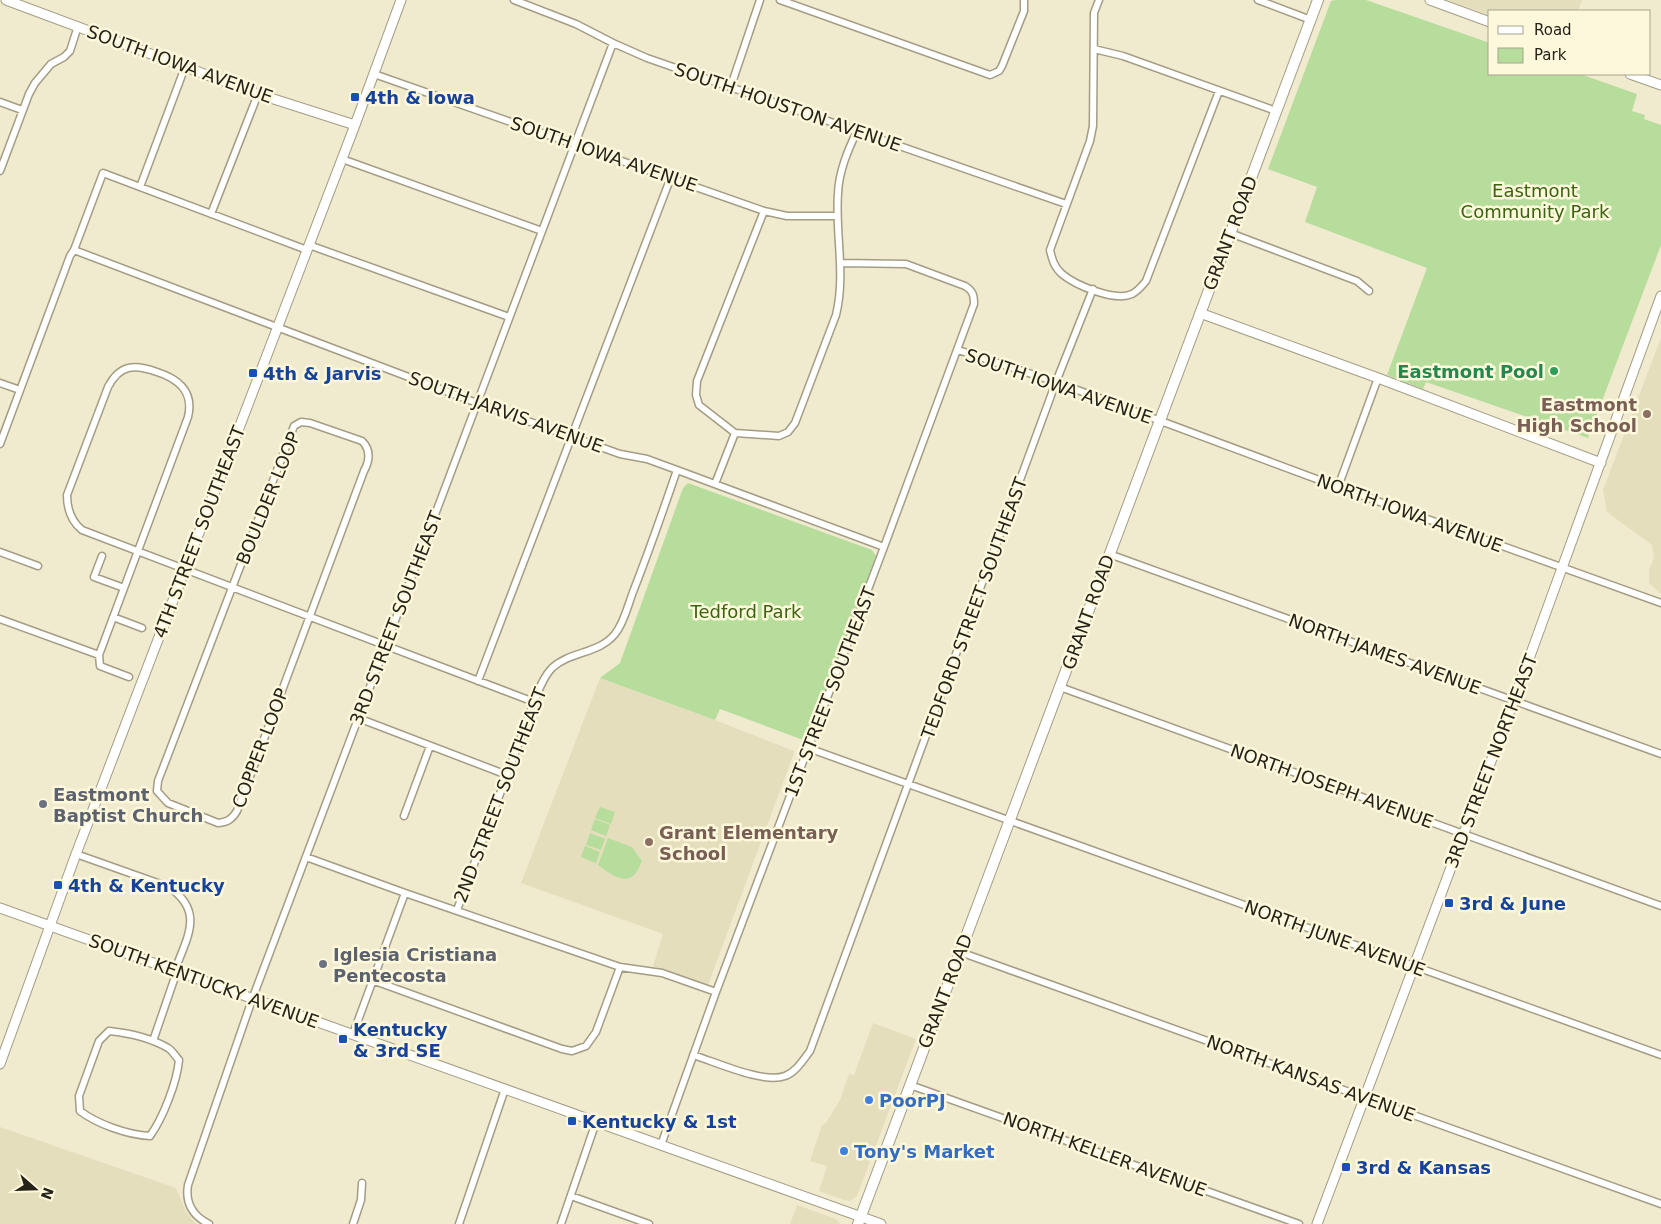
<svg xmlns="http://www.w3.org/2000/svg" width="1661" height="1224" font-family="'DejaVu Sans',sans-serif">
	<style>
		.built { fill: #e5debc }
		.green { fill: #b6dd9c }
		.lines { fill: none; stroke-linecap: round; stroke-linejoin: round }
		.street-casing { stroke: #a39d84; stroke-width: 9 }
		.secondary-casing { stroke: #a39d84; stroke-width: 11 }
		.primary-casing { stroke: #a39d84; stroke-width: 12 }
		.street { stroke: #fff; stroke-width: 6 }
		.secondary { stroke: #fff; stroke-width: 9 }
		.primary { stroke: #fff; stroke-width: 10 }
		.transit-dot { fill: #1a4fb4; stroke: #fdf8dc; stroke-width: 2 }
		.leisure-dot { fill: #2e9e5b; stroke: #fdf8dc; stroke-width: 2 }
		.education-dot { fill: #8d6e63; stroke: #fdf8dc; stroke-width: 2 }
		.worship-dot { fill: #6b7280; stroke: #fdf8dc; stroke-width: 2 }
		.shop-dot { fill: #3f7fe0; stroke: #fdf8dc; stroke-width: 2 }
		.labels { text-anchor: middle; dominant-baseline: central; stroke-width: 5; stroke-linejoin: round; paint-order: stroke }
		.street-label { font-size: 18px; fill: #252319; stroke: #fdf8dc }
		.transit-label { font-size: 18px; font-weight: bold; fill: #164399; stroke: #fdf8dc; text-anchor: start }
		.park-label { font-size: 18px; fill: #3b6312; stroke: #fdf8dc }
		.leisure-label { font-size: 18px; font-weight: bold; fill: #27864d; stroke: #fdf8dc; text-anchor: end }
		.education-label { font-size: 18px; font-weight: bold; fill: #785e54; stroke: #fdf8dc; text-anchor: end }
		.worship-label { font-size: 18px; font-weight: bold; fill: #5b616d; stroke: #fdf8dc; text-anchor: start }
		.shop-label { font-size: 18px; font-weight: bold; fill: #366cbe; stroke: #fdf8dc; text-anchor: start }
	</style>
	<rect width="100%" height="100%" fill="#f0eacf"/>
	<path class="built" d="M1447 0H1582L1578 11H1490V15Z
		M1661 338V594L1649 583V570L1654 558 1652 545 1607 512 1603 490Z
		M600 678 715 720 794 751V753L708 985 653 966 663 934 521 883Z
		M873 1023 916 1039 857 1196 850 1201 844 1200 819 1191 827 1166 810 1161 822 1125 826 1123 840 1100 849 1074 854 1075Z
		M0 1127 176 1188 186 1212 196 1224H0Z
		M797 1205 836 1219 840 1224H790Z"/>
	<path class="green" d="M1336 0H1366L1490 43V74H1580L1637 94 1632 111 1645 115 1644 119 1661 125V245L1588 438 1426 382 1423 389 1387 375 1427 268 1305 222 1317 187 1268 169 1331 1Z
		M688 483 872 550 876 556 806 741 720 709 715 720 600 678 620 663 683 488Z
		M600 807 615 812 611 824 595 818Z
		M595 819 610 825 606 836 591 830Z
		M590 833 605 839 601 850 586 845Z
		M608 838 632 847 642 861C640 865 638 872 634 875 624 885 607 872 598 865Z
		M585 846 600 852 596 863 581 857Z"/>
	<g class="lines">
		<g class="street-casing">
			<path id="street" d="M514 0 576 24 613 43 647 58 1066 204
				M780 0 990 75 999 71 1002 66 1024 11V0
				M1099 0 1094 13 1093 126 1090 141 1050 250C1052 259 1054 267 1062 274 1075 285 1115 302 1132 294 1138 291 1142 286 1146 281L1219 91
				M1258 0 1311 20
				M1094 49 1123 56 1276 111
				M374 74 764 211 787 216H837
				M731 86 760 0
				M0 102 22 110
				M342 159 542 231
				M0 171 29 94 35 83 51 64 64 57 70 51 78 26
				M140 187 185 67
				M211 214 258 94
				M1230 233 1357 281 1369 291
				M309 245 509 317
				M74 250 477 403 620 454 647 459 677 470 884 547
				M958 350 1056 382 1338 487 1661 603
				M0 383 20 390
				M301 422 310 423 362 441C371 450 370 460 364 471L237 811C232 819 228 822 218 823L168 803 157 791 158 781 294 426Z
				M735 433 779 436 788 432 795 423 836 315C846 274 835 234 838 193 839 171 848 150 857 131
				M735 433 699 405 696 395 697 381 764 211
				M0 444 70 256 74 250 103 173 307 250
				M715 484 735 433
				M1338 487 1378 378
				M0 552 38 566
				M1109 554 1661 754
				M102 556 94 577 124 588
				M113 617 142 628
				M0 619 99 655 188 417C194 392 179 379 157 372 135 364 120 364 108 387L67 495C67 510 71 521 82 530L534 702
				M99 655 100 666 129 677
				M478 681 671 177
				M1060 687 1661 906
				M358 718 507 775
				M808 748 1661 1055
				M404 816 430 746
				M76 854 169 887C205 912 187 937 175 970
				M306 857 405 893 620 967 662 973 716 992
				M457 910 534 702C539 690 543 677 552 668 570 651 599 654 615 634 624 623 628 605 633 592 649 551 663 511 677 470
				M960 952 1661 1204
				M372 980 562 1049 572 1051 586 1046 596 1032 620 967
				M109 1031C128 1033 151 1038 168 1048 172 1050 175 1056 179 1060 177 1082 163 1118 150 1136 128 1135 97 1124 80 1111L79 1096 99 1041Z
				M353 1034 405 893
				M153 1041 177 971
				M693 1055C716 1062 763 1084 785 1076 796 1072 803 1060 810 1051L1056 382 1093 289
				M910 1085 1299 1224
				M661 1145 716 992 884 547 974 304C974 295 973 291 965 286L906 264 841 263
				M571 1196 649 1224
				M209 1224C193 1216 185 1203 188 1185L253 997 613 43
				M353 1224 361 1200 362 1183
				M459 1224 505 1089
				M561 1224 596 1122"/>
		</g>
		<g class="secondary-casing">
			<path id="secondary" d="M6 0 258 94 355 125
				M1430 0 1490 22
				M1630 74 1661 85
				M1200 313 1378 378 1601 463
				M0 908 881 1224
				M0 1064 76 854 355 125 401 0
				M1317 1224 1514 700 1661 296"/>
		</g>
		<g class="primary-casing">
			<path id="primary" d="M858 1224 1318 0"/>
		</g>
		<use href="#street" class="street"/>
		<use href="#secondary" class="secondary"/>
		<use href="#primary" class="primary"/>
	</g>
	<g class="transit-dot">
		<rect x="350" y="92" width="10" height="10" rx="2.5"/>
		<rect x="248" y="368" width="10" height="10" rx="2.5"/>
		<rect x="53" y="880" width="10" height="10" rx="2.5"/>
		<rect x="1444" y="898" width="10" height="10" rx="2.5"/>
		<rect x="338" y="1034" width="10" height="10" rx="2.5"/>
		<rect x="567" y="1116" width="10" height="10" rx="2.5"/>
		<rect x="1341" y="1162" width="10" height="10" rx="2.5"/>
	</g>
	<circle class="leisure-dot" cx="1554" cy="371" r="5"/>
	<g class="education-dot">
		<circle cx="1647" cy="414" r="5"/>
		<circle cx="649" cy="842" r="5"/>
	</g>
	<g class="worship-dot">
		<circle cx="43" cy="804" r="5"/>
		<circle cx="323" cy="964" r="5"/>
	</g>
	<g class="shop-dot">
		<circle cx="869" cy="1100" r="5"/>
		<circle cx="844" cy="1151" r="5"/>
	</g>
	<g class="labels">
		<g class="street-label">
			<text transform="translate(180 64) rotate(20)">SOUTH IOWA AVENUE</text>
			<text transform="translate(788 107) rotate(19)">SOUTH HOUSTON AVENUE</text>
			<text transform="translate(604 154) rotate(19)">SOUTH IOWA AVENUE</text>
			<text transform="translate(1230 233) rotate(-69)">GRANT ROAD</text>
			<text transform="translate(1059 386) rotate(19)">SOUTH IOWA AVENUE</text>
			<text transform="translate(506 412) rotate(20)">SOUTH JARVIS AVENUE</text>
			<text transform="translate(268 498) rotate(-68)">BOULDER LOOP</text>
			<text transform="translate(1410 513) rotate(20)">NORTH IOWA AVENUE</text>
			<text transform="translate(199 532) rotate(-69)">4TH STREET SOUTHEAST</text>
			<text transform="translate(974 608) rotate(-70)">TEDFORD STREET SOUTHEAST</text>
			<text transform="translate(1088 612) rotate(-70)">GRANT ROAD</text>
			<text transform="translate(396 618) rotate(-69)">3RD STREET SOUTHEAST</text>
			<text transform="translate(1385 654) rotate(20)">NORTH JAMES AVENUE</text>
			<text transform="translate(830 692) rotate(-69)">1ST STREET SOUTHEAST</text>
			<text transform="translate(260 748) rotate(-69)">COPPER LOOP</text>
			<text transform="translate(1491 761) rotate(-69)">3RD STREET NORTHEAST</text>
			<text transform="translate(1332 786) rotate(20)">NORTH JOSEPH AVENUE</text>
			<text transform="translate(500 795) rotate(-69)">2ND STREET SOUTHEAST</text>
			<text transform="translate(1335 938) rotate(20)">NORTH JUNE AVENUE</text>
			<text transform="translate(204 981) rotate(20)">SOUTH KENTUCKY AVENUE</text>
			<text transform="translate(945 991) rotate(-69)">GRANT ROAD</text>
			<text transform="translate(1311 1078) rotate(20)">NORTH KANSAS AVENUE</text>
			<text transform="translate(1105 1154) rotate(20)">NORTH KELLER AVENUE</text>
		</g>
		<g class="transit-label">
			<text x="365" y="97">4th &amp; Iowa</text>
			<text x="263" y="373">4th &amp; Jarvis</text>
			<text x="68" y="885">4th &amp; Kentucky</text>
			<text x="1459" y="903">3rd &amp; June</text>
			<text x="353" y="1029">Kentucky<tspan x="353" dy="21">&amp; 3rd SE</tspan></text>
			<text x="582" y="1121">Kentucky &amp; 1st</text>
			<text x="1356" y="1167">3rd &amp; Kansas</text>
		</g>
		<g class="park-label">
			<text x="1535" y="190">Eastmont<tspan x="1535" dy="21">Community Park</tspan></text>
			<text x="746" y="611">Tedford Park</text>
		</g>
		<g class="leisure-label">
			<text x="1544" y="371">Eastmont Pool</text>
		</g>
		<g class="education-label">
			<text x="1637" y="404">Eastmont<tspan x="1637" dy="21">High School</tspan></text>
			<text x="659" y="832" text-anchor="start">Grant Elementary<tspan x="659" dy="21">School</tspan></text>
		</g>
		<g class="worship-label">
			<text x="53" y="794">Eastmont<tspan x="53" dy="21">Baptist Church</tspan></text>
			<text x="333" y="954">Iglesia Cristiana<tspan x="333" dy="21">Pentecosta</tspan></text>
		</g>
		<g class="shop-label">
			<text x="879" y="1100">PoorPJ</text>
			<text x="854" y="1151">Tony's Market</text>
		</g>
	</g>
	<rect x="1488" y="10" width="162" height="65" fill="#fdf8dc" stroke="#a7a38e"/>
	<rect x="1498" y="26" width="25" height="8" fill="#ffffff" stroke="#a7a38e"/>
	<text x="1534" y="35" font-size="15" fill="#252319">Road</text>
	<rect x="1498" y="48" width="25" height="15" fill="#b6dd9c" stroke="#a7a38e"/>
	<text x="1534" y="60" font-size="15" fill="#252319">Park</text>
	<g transform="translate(35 1189) rotate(110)" stroke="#fdf8dc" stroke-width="4" paint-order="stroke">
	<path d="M0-4L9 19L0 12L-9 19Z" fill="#252319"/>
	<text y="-8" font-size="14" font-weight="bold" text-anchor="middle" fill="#252319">N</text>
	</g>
</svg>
